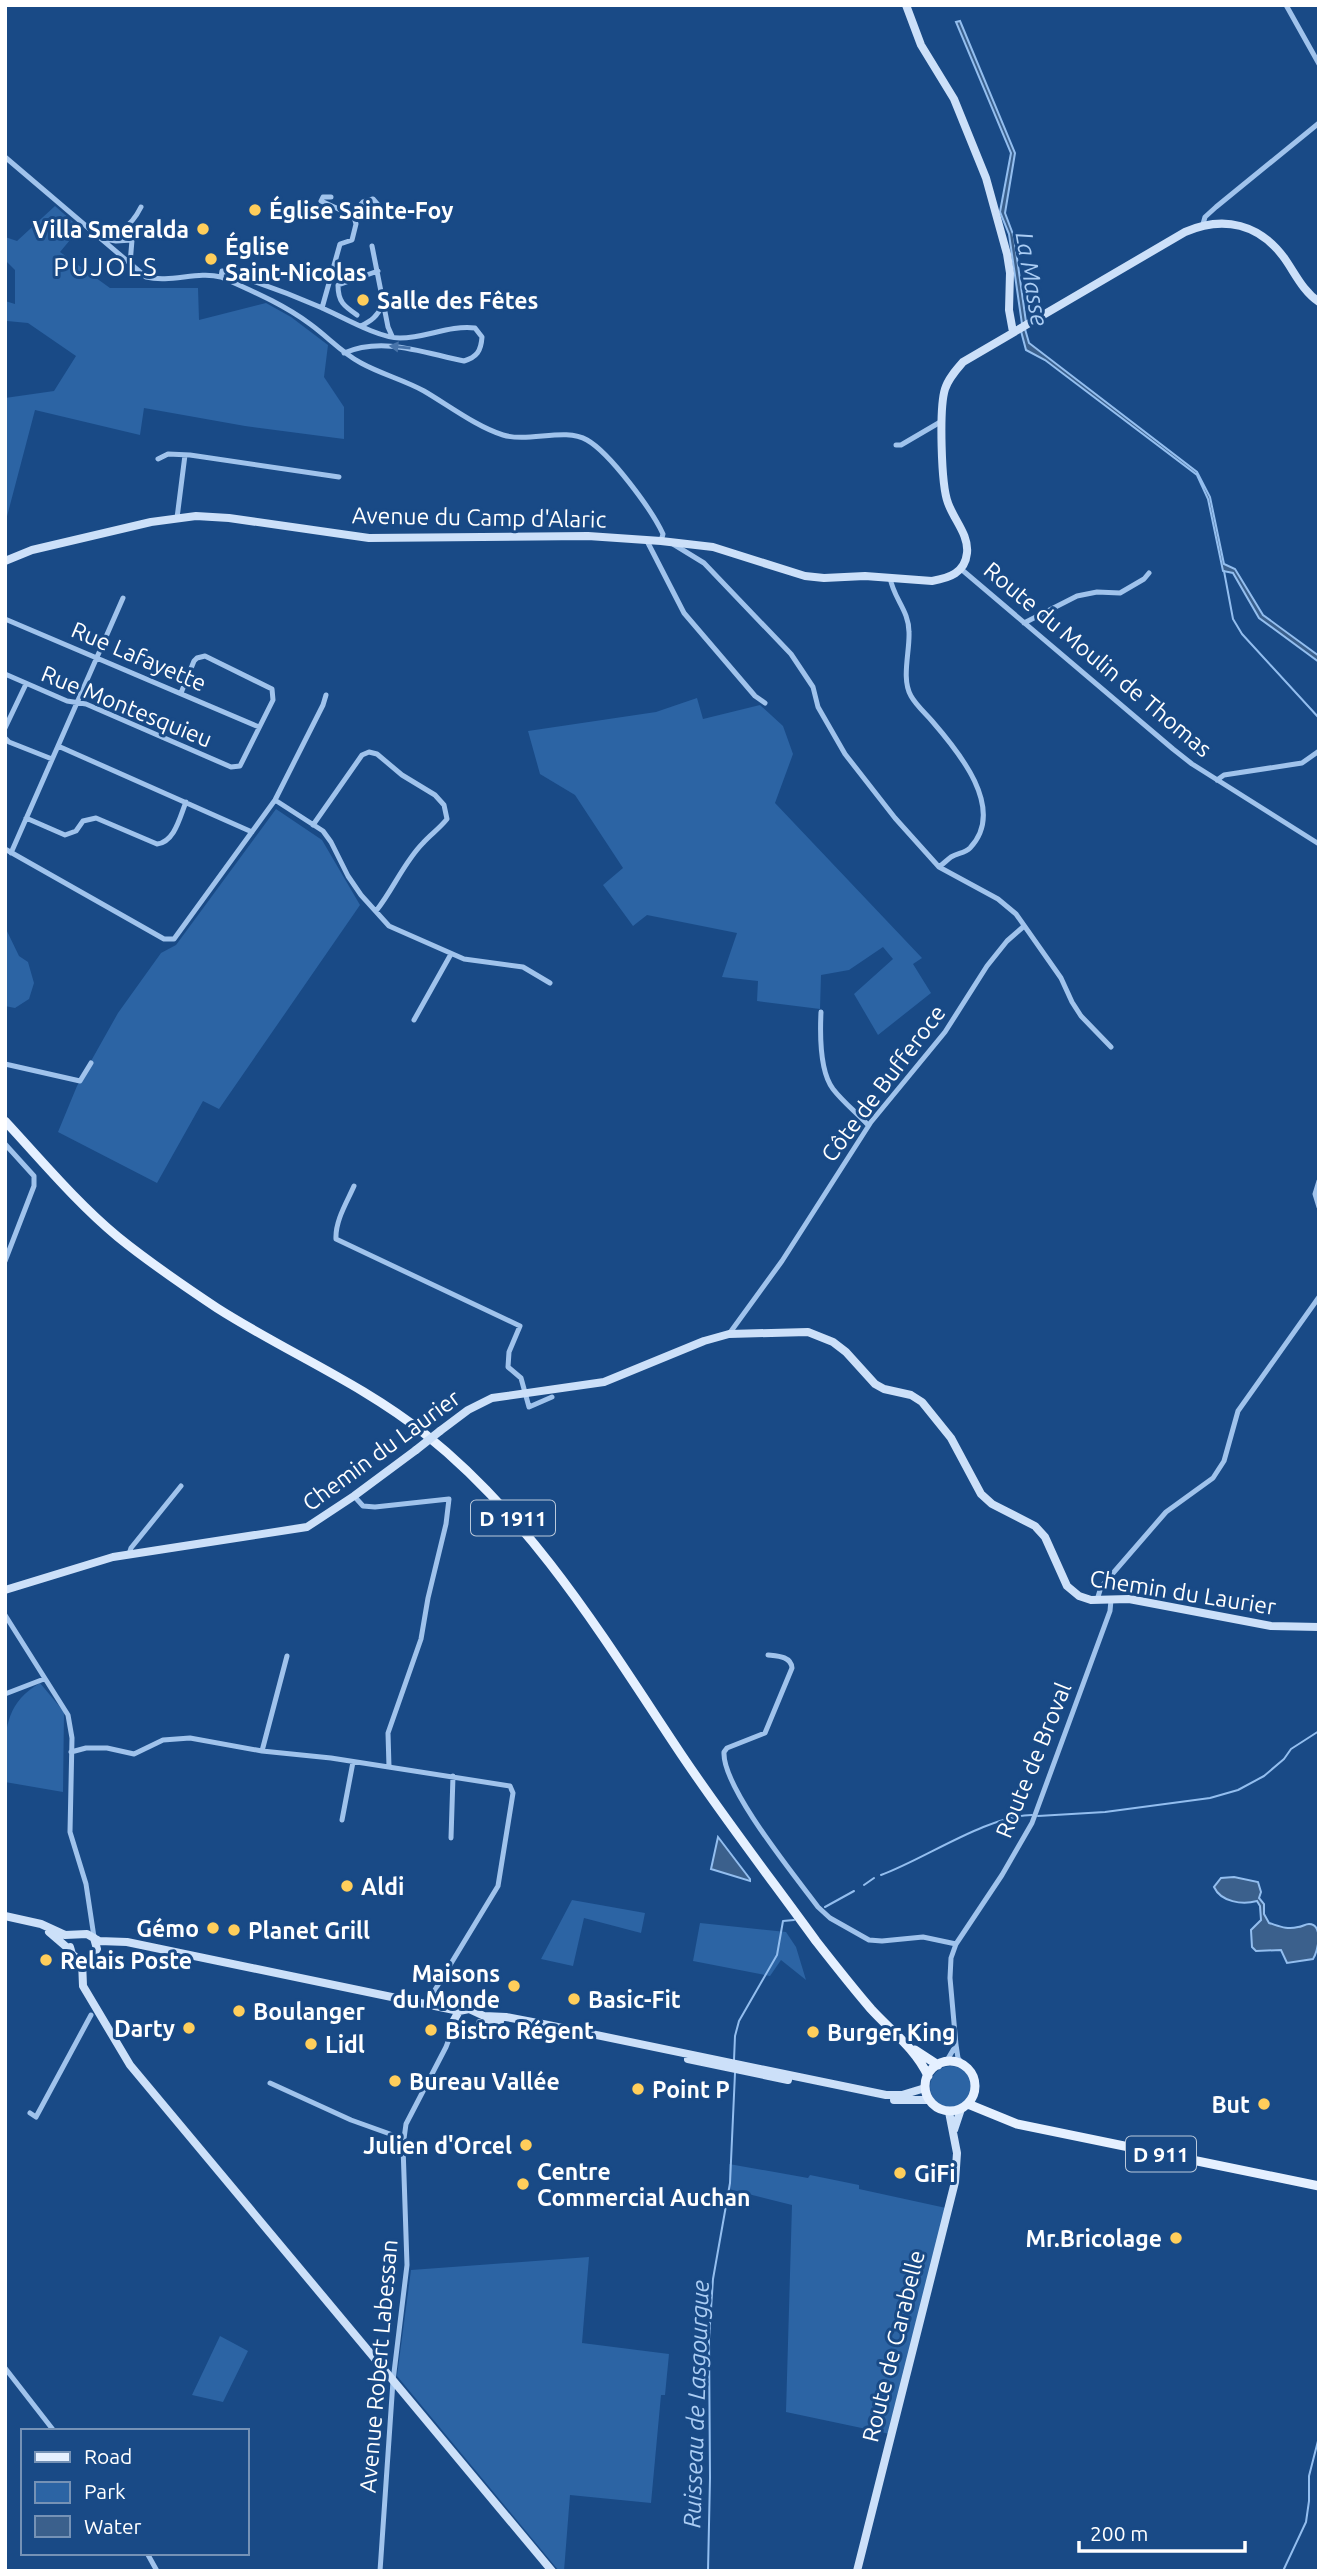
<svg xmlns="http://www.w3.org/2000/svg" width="1324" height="2576" font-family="Ubuntu,sans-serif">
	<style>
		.green { fill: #2c64a4 }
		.water { fill: #3b608c; stroke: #93beef; stroke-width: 2 }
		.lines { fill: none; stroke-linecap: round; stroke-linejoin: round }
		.stream { stroke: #93beef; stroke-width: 2 }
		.street { stroke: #a0c3ec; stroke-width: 5 }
		.secondary { stroke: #cce0f9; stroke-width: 8 }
		.primary { stroke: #e5f0ff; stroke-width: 9 }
		.secondary-bridge { stroke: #cce0f9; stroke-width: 8 }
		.oneway { fill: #4874aa }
		.poi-dot { fill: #ffce5b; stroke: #194a86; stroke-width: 2.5 }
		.labels { text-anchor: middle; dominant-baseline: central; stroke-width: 6; stroke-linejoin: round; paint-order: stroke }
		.shield { fill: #194a86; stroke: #bac9db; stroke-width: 2 }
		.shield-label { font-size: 21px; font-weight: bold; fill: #fff }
		.poi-label { font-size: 23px; font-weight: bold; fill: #fff; stroke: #194a86; text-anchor: start }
		.street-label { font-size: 23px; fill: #fff; stroke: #194a86 }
		.water-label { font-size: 24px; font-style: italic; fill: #abcdf4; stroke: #194a86 }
		.quarter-label { font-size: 26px; letter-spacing: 2px; fill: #fff; stroke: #194a86 }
	</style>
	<rect width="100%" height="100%" fill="#194a86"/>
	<path class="green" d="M55 206 80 228 60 252 110 288H198L199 320 266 303 291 317 328 345 324 377 344 407V439L245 426 144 408 140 435 35 410 5 524V398L54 391 76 356 28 323 7 321 5 319V301L15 304V270L5 260V237L17 241Z
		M697 698 703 719 760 705 783 726 793 754 775 803 922 958 913 964 931 993 878 1035 854 994 893 959 883 947 849 970 821 975 820 1009 757 1001 758 981 722 977 737 933 647 915 633 926 603 885 623 868 575 795 540 774 528 731 656 712Z
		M276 809 322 840 360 905 219 1109 203 1101 157 1183 58 1132 77 1086 118 1013 161 953 176 945Z
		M5 927 19 956 28 962 34 983 29 999 15 1008 5 1006Z
		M40 1683 64 1712 63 1792 5 1782C5 1740 0 1706 40 1683Z
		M572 1900 645 1913 641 1933 584 1918 573 1966 541 1959Z
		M700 1923 786 1932 796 1947 806 1980 781 1960 770 1976 693 1961Z
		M930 2087a21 21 0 1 1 42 0a21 21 0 1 1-42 0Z
		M729 2164 808 2178 810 2175 859 2185V2189L946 2208 890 2434 786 2412 792 2205 729 2189Z
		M589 2257 582 2343 669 2354 665 2395H661L651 2503 570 2495 564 2571H559L397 2376 411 2270Z
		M220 2336 248 2351 223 2402 192 2395Z"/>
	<path class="water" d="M960 21 1015 153 1005 213 1014 237 1026 322 1022 324 1009 234 1000 212 1011 153 956 22Z
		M1025 329 1029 343 1197 472 1210 497 1224 564 1235 569 1263 615 1319 656V662L1259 618 1233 573 1223 571 1208 499 1197 475 1045 360 1026 350 1021 331Z
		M718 1837 750 1879V1881L711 1869Z
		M1234 1877 1258 1882 1261 1892 1259 1898 1264 1904V1914L1269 1923C1279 1926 1287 1930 1298 1927 1302 1927 1305 1924 1309 1924 1324 1924 1318 1952 1313 1959L1287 1963 1281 1950 1256 1951 1252 1947 1251 1930 1261 1920 1260 1906 1257 1901C1242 1905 1221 1902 1214 1887L1221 1878Z"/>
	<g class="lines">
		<path class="stream" d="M1224 571 1233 619 1242 634 1319 718
			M1038 1816 1105 1812 1210 1798 1238 1790 1264 1776 1284 1759 1291 1749 1319 1731
			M881 1875C925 1859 986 1816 1032 1815
			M864 1885 874 1878
			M825 1907 854 1891
			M734 2060 735 2036 739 2021 777 1955 783 1921 794 1920
			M708 2571 710 2478 709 2339 713 2279 730 2183 735 2073
			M1283 2571 1306 2522 1309 2501V2476L1319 2437"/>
		<path class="street" d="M1286 5 1319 64
			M5 157 146 277C171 283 197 271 221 277 252 291 283 304 310 324 328 337 342 353 361 363 381 374 404 380 424 391 448 405 477 427 503 435 529 443 565 427 587 440 610 453 652 510 663 534L661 541
			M331 197H323L321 201 345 212 353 213
			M353 213 363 202 373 199 379 206 380 213
			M1203 224 1205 217 1216 207 1319 123
			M94 230C118 235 130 229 141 207
			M100 238 116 241 132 240 130 264
			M372 246 388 327 392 336
			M221 277 222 271C255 281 288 293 320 307 341 316 378 338 400 338 426 338 449 325 475 328L482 337C481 351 477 357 464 361 424 353 383 336 344 353
			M322 308 340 244 352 240 356 224 353 213
			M357 315C344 306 338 302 338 285L378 271
			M361 326C371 321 378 316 382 305
			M896 445H901L942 421
			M158 459 168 454 190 455 339 477
			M177 518 185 455
			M647 541 684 613 755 696 765 703
			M673 544 704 563 791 654 813 687 818 707 845 754 895 818 939 867 998 899 1016 914 1061 978 1072 1002 1081 1016 1111 1047
			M961 569 1173 749 1192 764 1319 844
			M890 577C893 598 909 610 909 632 910 651 901 679 911 696 916 705 925 713 932 721 958 751 1007 809 970 848 965 853 958 853 951 857 947 860 943 864 939 867
			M5 619 259 727
			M1024 623 1077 596 1097 592 1120 593 1144 579 1149 573
			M5 674 67 701 86 704 231 767 240 766 273 700 272 689 205 656 197 658 194 661 181 693
			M5 728 26 684
			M5 738 9 742 52 759
			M58 746 252 832
			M1217 780 1224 775 1302 763 1319 751
			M275 800 323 831 331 842 348 876 361 895 389 926 464 959 523 967 550 983
			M26 818 65 835 76 831 83 821 96 818 157 844C175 842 180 816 186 802
			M313 825 362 755 369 752 377 754 402 775 435 795 444 805 447 819C439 829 431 834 423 843 404 862 393 890 376 911
			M5 849 164 939H174L275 800 323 705 326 695
			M11 853 123 598
			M821 1012C820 1033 820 1072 833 1089 843 1102 857 1113 868 1125
			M414 1020 451 954
			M5 1064 80 1081 91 1063
			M5 1144 34 1176V1186L5 1261
			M1319 1181 1315 1194 1319 1207
			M354 1186C347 1202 335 1221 336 1239L520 1326 509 1352 508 1367 521 1378 529 1407 552 1397
			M729 1334 782 1261 871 1122 945 1032 987 966 1007 941 1023 927
			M354 1496 363 1506 375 1507 449 1499 446 1524 428 1598 421 1639 388 1733 389 1767
			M129 1554 131 1548 181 1486
			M1097 1600 1101 1587 1166 1512 1213 1478 1224 1461 1238 1411 1319 1297
			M5 1615 68 1715 72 1738 70 1832 86 1884 94 1937
			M768 1655C777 1656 791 1656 792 1668L765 1733 727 1748 724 1752C722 1787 795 1876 818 1907L830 1918 869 1940 882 1941 923 1937 956 1944
			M5 1694 44 1679
			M262 1751 287 1656
			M71 1752 86 1748H107L134 1754 163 1740 190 1738 262 1751 331 1758 510 1786 513 1793 498 1886 427 2003
			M342 1820 353 1762
			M451 1838 453 1776
			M946 2062 956 2045
			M963 2065 958 2058 956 2045 950 1978 951 1958 956 1944 1002 1875 1032 1823 1110 1611 1111 1600
			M270 2083 351 2120 404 2139
			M30 2113 36 2117 91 2015
			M5 2368 54 2431
			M147 2553 157 2571
			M380 2571 393 2381 407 2265 403 2146 406 2124 446 2047 454 2026"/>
		<path class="secondary" d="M906 5 921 45 954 99 986 178 1007 254 1010 273 1009 310 1013 332
			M5 561 32 550 151 522 196 516 229 518 369 538 588 536 661 541 713 547 805 576 824 578 865 576 932 581C949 578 965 573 967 553 969 535 954 520 948 503 941 485 939 408 945 389 948 379 956 370 963 362L1185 232C1224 215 1260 224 1285 259 1296 275 1303 291 1319 302
			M440 1431 468 1410 492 1398 604 1382 704 1341 729 1334 808 1332 833 1342 846 1352 875 1384 884 1389 911 1395 922 1402 951 1438 981 1494 992 1504 1035 1526 1045 1537 1067 1586 1079 1596 1091 1600 1129 1599 1271 1626 1319 1627
			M5 1590 113 1557 307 1527 354 1496 416 1450
			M5 1916 41 1924 65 1935 87 1934 99 1941 127 1942 459 2011 469 2009 484 2016 506 2017 548 2025 886 2095H902L925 2088
			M49 1932 70 1950
			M70 1947 72 1954 78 1959H90L97 1949 94 1938
			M82 1961 83 1986 130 2065 552 2571
			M459 2011 453 2022 456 2029 461 2034C471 2037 478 2032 480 2023
			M478 2028 488 2022 500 2021
			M688 2059 788 2080
			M894 2100H929
			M954 2130 961 2109
			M857 2571 955 2182 957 2153 949 2112"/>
		<path class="primary" d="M5 1121C42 1161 77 1203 118 1237 150 1263 184 1286 217 1308 286 1352 361 1383 425 1434 534 1521 605 1640 681 1754 724 1818 771 1879 816 1941 834 1964 852 1987 871 2009 890 2030 916 2049 928 2076
			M915 2050 938 2065
			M925 2086a25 25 0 1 1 50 0a25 25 0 1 1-50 0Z
			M968 2104 1017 2124 1319 2186"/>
		<path class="secondary-bridge" d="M416 1450 440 1431"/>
	</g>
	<defs><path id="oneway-solid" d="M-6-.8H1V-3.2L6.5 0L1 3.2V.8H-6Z" transform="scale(1.75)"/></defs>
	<use class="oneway" href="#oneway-solid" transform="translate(400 347) rotate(-174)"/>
	<g class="poi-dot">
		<circle cx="255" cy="210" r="7"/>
		<circle cx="203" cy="229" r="7"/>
		<circle cx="211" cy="259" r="7"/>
		<circle cx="363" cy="300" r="7"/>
		<circle cx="347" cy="1886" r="7"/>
		<circle cx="213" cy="1928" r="7"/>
		<circle cx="234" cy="1930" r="7"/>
		<circle cx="46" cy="1960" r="7"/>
		<circle cx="514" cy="1986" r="7"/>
		<circle cx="574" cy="1999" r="7"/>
		<circle cx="239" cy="2011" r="7"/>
		<circle cx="189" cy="2028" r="7"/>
		<circle cx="431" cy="2030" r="7"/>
		<circle cx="813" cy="2032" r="7"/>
		<circle cx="311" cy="2044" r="7"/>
		<circle cx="395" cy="2081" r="7"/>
		<circle cx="638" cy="2089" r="7"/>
		<circle cx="1264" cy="2104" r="7"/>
		<circle cx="526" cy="2145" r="7"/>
		<circle cx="900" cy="2173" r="7"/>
		<circle cx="523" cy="2184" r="7"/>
		<circle cx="1176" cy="2238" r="7"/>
	</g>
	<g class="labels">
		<g class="shield">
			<rect x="471" y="1500.5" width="84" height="35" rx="5"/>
			<rect x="1126" y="2136.5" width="70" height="35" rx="5"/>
		</g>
		<g class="shield-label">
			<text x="513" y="1518">D 1911</text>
			<text x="1161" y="2154">D 911</text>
		</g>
		<g class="poi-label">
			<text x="269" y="210">Église Sainte-Foy</text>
			<text x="189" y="229" text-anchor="end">Villa Smeralda</text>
			<text x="225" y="246">Église<tspan x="225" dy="26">Saint-Nicolas</tspan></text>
			<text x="377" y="300">Salle des Fêtes</text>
			<text x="361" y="1886">Aldi</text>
			<text x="199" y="1928" text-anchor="end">Gémo</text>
			<text x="248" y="1930">Planet Grill</text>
			<text x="60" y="1960">Relais Poste</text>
			<text x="500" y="1973" text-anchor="end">Maisons<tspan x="500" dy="26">du Monde</tspan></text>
			<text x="588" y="1999">Basic-Fit</text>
			<text x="253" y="2011">Boulanger</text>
			<text x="175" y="2028" text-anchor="end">Darty</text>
			<text x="445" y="2030">Bistro Régent</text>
			<text x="827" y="2032">Burger King</text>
			<text x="325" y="2044">Lidl</text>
			<text x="409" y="2081">Bureau Vallée</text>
			<text x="652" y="2089">Point P</text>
			<text x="1250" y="2104" text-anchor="end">But</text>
			<text x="512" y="2145" text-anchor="end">Julien d'Orcel</text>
			<text x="537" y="2171">Centre<tspan x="537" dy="26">Commercial Auchan</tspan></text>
			<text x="914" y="2173">GiFi</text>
			<text x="1162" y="2238" text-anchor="end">Mr.Bricolage</text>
		</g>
		<g class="street-label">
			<text transform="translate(479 517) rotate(1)">Avenue du Camp d'Alaric</text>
			<text transform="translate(139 656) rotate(23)">Rue Lafayette</text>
			<text transform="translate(1098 659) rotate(40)">Route du Moulin de Thomas</text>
			<text transform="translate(127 706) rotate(22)">Rue Montesquieu</text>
			<text transform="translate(883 1083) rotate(-53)">Côte de Bufferoce</text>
			<text transform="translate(381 1450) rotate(-36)">Chemin du Laurier</text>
			<text transform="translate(1183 1592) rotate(9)">Chemin du Laurier</text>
			<text transform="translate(1033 1760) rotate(-68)">Route de Broval</text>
			<text transform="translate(893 2346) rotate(-76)">Route de Carabelle</text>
			<text transform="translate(378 2366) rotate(-85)">Avenue Robert Labessan</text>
		</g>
		<g class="water-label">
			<text transform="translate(1032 279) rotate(80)">La Masse</text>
			<text transform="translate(696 2404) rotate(-88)">Ruisseau de Lasgourgue</text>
		</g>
		<g class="quarter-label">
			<text x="106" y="266">PUJOLS</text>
		</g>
	</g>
	<rect width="1324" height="2576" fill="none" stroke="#ffffff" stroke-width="14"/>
	<rect x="21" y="2429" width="228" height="126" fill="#194a86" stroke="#7592b6" stroke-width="2"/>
	<rect x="35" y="2452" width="35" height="10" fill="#e5f0ff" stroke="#7592b6" stroke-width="2"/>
	<text x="84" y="2464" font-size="21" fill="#ffffff">Road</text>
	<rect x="35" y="2482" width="35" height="21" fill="#2c64a4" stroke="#7592b6" stroke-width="2"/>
	<text x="84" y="2499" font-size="21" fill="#ffffff">Park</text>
	<rect x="35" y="2516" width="35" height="21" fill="#3b608c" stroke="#7592b6" stroke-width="2"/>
	<text x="84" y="2534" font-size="21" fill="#ffffff">Water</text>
	<path d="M1079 2541v10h166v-10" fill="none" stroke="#ffffff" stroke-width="3.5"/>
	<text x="1090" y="2541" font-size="21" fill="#ffffff" stroke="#194a86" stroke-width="5" paint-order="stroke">200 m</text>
</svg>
